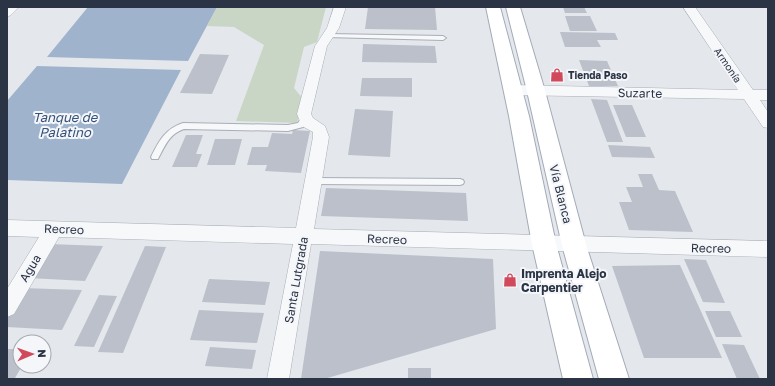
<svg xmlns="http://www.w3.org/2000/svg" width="775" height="386" font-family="'Golos Text',sans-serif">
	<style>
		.green { fill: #c9d6c5 }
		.water { fill: #9fb4cc }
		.building { fill: #bbc0ca }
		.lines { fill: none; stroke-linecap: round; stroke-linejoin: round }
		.lane-casing { stroke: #a9aeb7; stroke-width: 2 }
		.street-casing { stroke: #a9aeb7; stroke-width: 1 }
		.primary-casing { stroke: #a3abb8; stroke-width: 2 }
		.lane { fill: #f7f8fa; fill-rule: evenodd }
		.street { fill: #f7f8fa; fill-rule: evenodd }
		.primary { fill: #fff; fill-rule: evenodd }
		.labels { text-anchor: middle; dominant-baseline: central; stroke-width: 4; stroke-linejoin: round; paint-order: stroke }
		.far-street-label { font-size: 10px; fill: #2b3445; stroke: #f4f6f9 }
		.far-poi-label { font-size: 10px; font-weight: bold; fill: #2b3445; stroke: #f4f6f9; text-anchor: start }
		.street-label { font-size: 12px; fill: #2b3445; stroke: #f4f6f9 }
		.poi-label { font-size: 12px; font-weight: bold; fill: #2b3445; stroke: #f4f6f9; text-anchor: start }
		.water-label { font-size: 13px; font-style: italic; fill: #34527a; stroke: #f4f6f9 }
	</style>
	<rect width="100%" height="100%" fill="#e4e7ec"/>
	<path class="green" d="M217 7H326L317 42 304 47 294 88 303 99 297 123 236 121 264 45 234 27 207 26Z"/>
	<path class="water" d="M88 7H217L188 61 47 57Z
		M37 66 181 70 122 184 7 180V101Z"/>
	<path class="building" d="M368 7H435L437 30 365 29Z
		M563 7H584L587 13H565Z
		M565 16H590L597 31H570Z
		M560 32 615 33 618 40H597L601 47H565Z
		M363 44 435 46 437 63 362 62Z
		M200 54 229 55 212 94 180 93Z
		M579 60 607 61 618 86H589Z
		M362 78H412V97L360 96Z
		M591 99 607 100 623 142H607Z
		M613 105H632L646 137H626Z
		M355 109 393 111 390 157 348 155Z
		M293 130 310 131 301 173 265 171 267 165H247L252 147H268L272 133 292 134Z
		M186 135H203L196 154H202L197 167H172Z
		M215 139H242L235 165H207Z
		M608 145 650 147 655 158 612 157Z
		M638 174H652L659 190 675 191 693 232 629 230 619 202H632L626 187H643Z
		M326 188 466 193 468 221 321 216Z
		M49 244 103 246 85 281 29 278Z
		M145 246 166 247 123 353 98 352Z
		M320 251 493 259 496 329 324 379H301Z
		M684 259 706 260 725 303 703 302Z
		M680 265 722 358H644L612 266Z
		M209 279 270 282 265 305 202 302Z
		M22 288 82 290 62 330 7 327V313Z
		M99 295 117 296 94 347 74 346Z
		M199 310 264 313 257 343 190 340Z
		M705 311H730L742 337H716Z
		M722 344 744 345 760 379H737Z
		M210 347 256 350 252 369 205 366Z
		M7 349H20V366H22L15 378H7Z
		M408 368H431V379H408Z"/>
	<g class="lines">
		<g class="lane-casing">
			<path id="lane" d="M328 34 443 36 446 38 443 40 326 37 325 36Z
				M302 117H306L307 119 303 127 288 131 184 129C169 134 165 146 158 159H152L151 157C159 141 165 129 183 123L288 125 298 123Z
				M314 178 460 179 463 180 464 182 463 184 460 185 314 184 311 183 310 181 311 179Z"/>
		</g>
		<g class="street-casing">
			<path id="street" d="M7 7H19L11 15 7 17Z
				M334 7H346L339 28 327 46 311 114 313 118 325 126 329 137 314 229 768 241V257L311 244 289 379H267L293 244 59 237 14 314 7 317V289L39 237 7 236V220L296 228 313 137V132L302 126 297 114 315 46 327 28Z
				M683 7H695L753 90H768V100H760L768 112V128L763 127 744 99 512 95 507 93 505 90 507 87 512 85 738 90Z"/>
		</g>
		<g class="primary-casing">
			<path id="primary" d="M486 7H500L529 116 556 244 593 379H563L532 244 509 116Z
				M506 7H520L545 91 586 245 629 379H599L562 245 527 91Z"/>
		</g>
		<use href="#lane" class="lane"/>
		<use href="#street" class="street"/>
		<use href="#primary" class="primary"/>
	</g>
	<defs>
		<g id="shop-bare" transform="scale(1.08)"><path d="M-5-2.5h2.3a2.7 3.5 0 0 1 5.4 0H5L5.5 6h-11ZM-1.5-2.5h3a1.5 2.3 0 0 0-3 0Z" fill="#d1495b" stroke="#f4f6f9" stroke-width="2.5" paint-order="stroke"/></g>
	</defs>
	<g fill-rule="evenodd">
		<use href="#shop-bare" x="557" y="75"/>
		<use href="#shop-bare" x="510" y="280"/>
	</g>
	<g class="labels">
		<g class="far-street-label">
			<text transform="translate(728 65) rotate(56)">Armonía</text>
		</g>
		<g class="far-poi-label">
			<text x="568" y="75">Tienda Paso</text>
		</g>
		<g class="street-label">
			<text transform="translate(640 93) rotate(1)">Suzarte</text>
			<text transform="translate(561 194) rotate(76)">Vía Blanca</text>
			<text transform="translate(64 229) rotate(2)">Recreo</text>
			<text transform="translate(387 239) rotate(2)">Recreo</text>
			<text transform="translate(711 248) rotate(1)">Recreo</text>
			<text transform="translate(30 268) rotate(-59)">Agua</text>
			<text transform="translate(296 280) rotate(-80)">Santa Lutgrada</text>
		</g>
		<g class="poi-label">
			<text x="521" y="273">Imprenta Alejo<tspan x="521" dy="14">Carpentier</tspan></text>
		</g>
		<g class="water-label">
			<text x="65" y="117">Tanque de<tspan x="65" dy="15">Palatino</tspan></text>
		</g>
	</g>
	<rect width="775" height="386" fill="none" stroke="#2b3445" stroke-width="16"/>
	<g transform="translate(32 354) rotate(88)"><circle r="19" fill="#f4f6f9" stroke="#a4a8b1"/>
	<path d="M0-3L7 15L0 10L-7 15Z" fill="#d1495b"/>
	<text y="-6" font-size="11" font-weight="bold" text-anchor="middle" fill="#2b3445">N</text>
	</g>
</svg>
